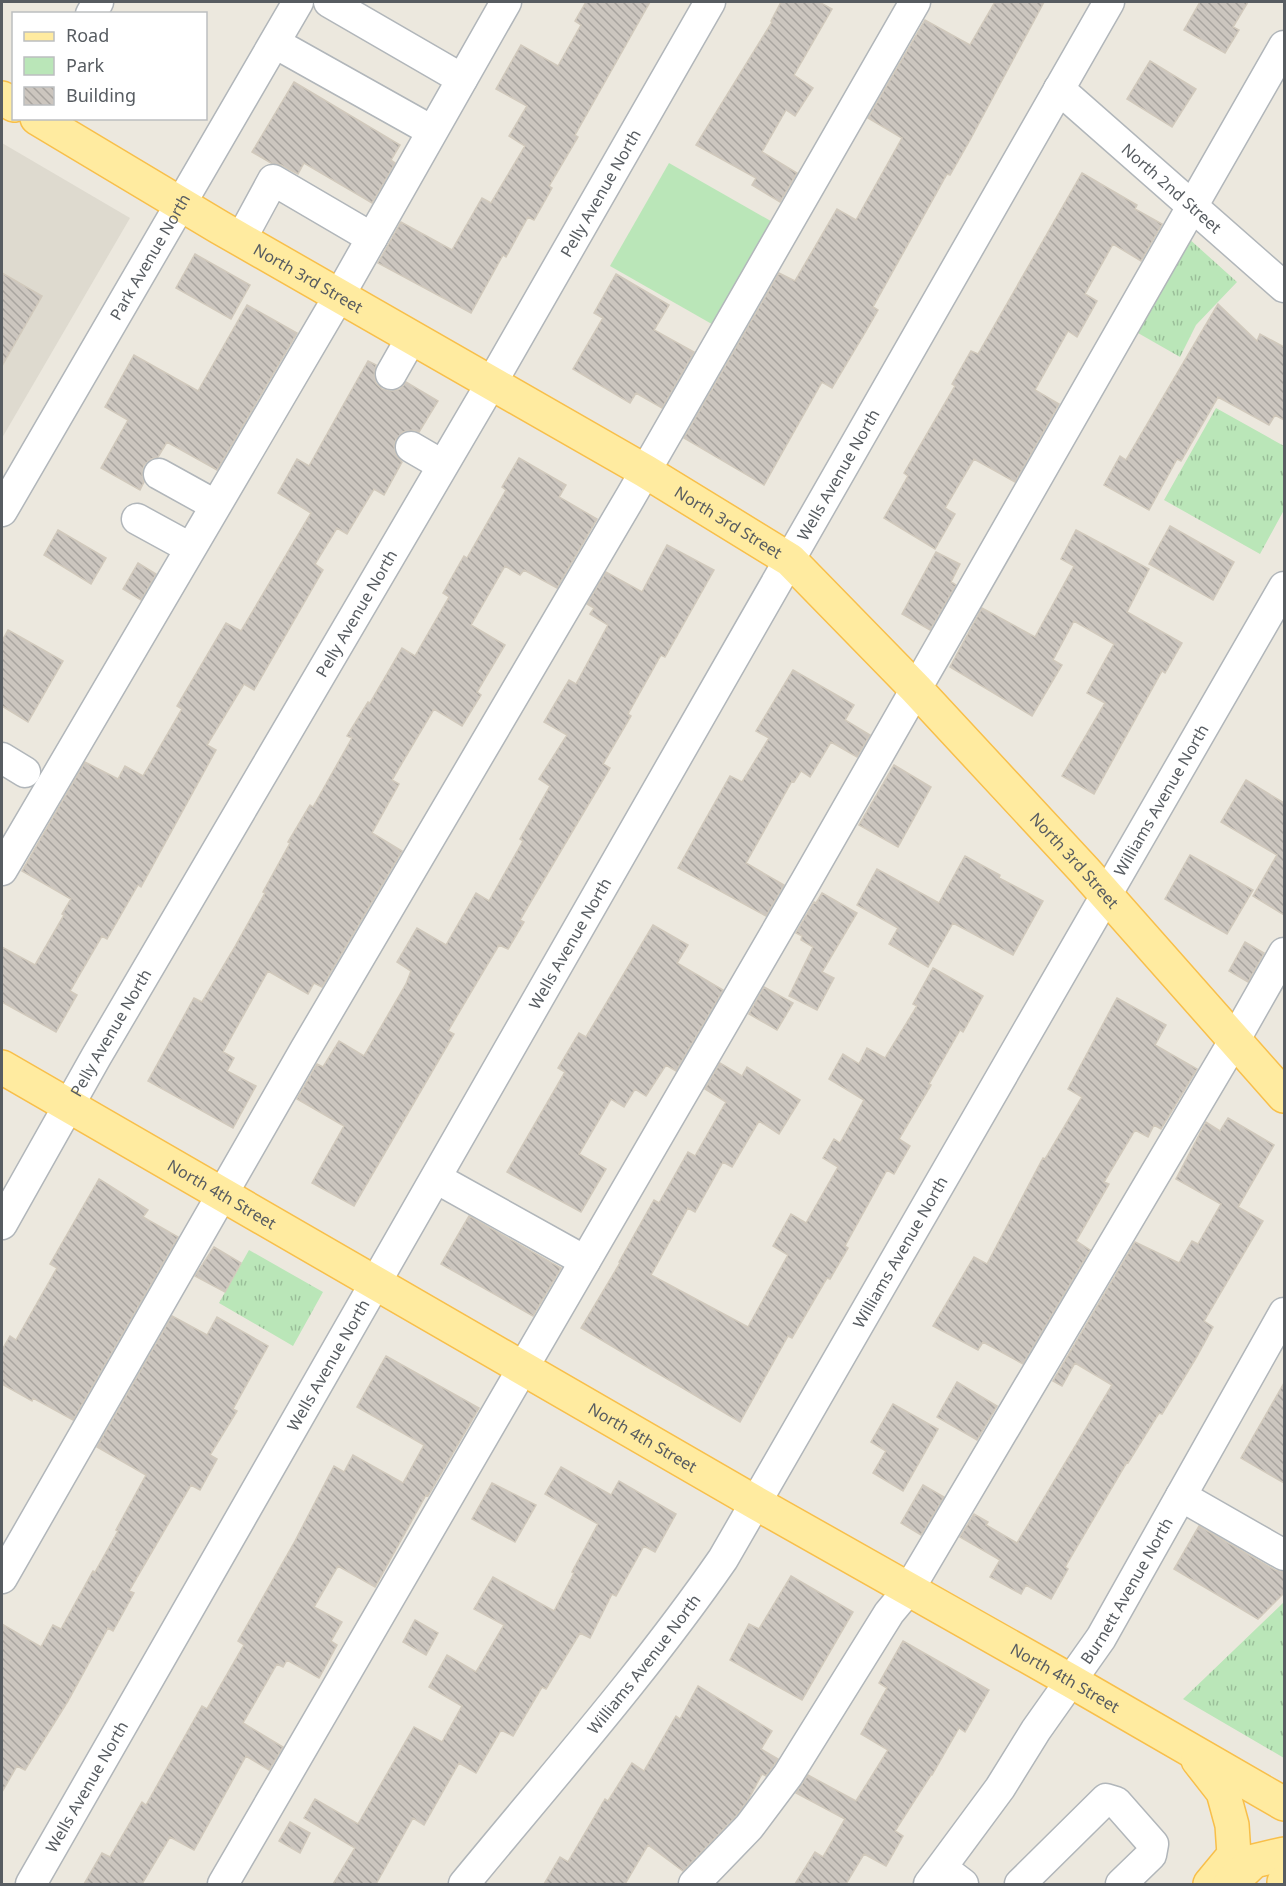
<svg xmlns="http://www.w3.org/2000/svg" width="1286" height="1886" font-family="'Noto Sans',sans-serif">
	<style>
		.education { fill: #dedacf }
		.grass { fill: url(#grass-tufts) }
		.green { fill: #bae6b8 }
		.building { fill: url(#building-back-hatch); stroke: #d1c9bc; stroke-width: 1.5 }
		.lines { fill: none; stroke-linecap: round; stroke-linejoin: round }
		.minor-casing { stroke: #b1b6ba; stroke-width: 33 }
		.major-casing { stroke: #f8bf4a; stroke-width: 36 }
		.minor { stroke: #fff; stroke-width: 30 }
		.major { stroke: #ffeba0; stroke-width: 33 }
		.labels { text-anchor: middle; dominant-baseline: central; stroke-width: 6; stroke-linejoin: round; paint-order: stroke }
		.street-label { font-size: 16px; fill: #575c61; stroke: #fff }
	</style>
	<defs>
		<pattern id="grass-tufts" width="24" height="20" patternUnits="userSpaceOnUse" patternTransform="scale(1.5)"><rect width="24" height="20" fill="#bae6b8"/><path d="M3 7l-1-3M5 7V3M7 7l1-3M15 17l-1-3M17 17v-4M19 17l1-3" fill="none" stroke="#9abe99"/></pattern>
		<pattern id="building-back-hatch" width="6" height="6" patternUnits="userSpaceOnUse" patternTransform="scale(1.5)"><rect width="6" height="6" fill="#ccc6bf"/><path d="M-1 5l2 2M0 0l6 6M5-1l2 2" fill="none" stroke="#a8a49f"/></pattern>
	</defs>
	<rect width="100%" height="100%" fill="#ece8de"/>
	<path class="education" d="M2 143 130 218 2 438Z"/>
	<path class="grass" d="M1187 237 1237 282 1196 325 1180 357 1138 333 1139 310Z
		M1216 408 1284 446V510L1260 554 1164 500Z
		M249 1250 323 1292 293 1346 219 1303Z
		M1284 1602V1758L1183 1699Z"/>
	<path class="green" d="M669 163 776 224 717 327 610 266Z"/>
	<path class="building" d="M586 2H650L575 135 578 137 549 186 552 188 534 220 528 217 506 257 503 255 471 313 378 263 401 222 452 250 482 198 491 203 525 146 509 136 527 106 496 89 521 45 558 66 581 25 575 21Z
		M781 2H819L832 9 794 75 813 88 795 116 786 110 762 152 797 173 780 202 752 185 756 178 696 145 772 22 771 21Z
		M995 2H1044L970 140 950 175 947 174 873 307 878 310 866 331 832 388 822 382 764 485 684 438 779 273 795 281 837 209 856 220 902 138 868 118 925 20 970 45Z
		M1200 2H1248L1233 27 1239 30 1225 53 1184 30Z
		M1150 61 1196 89 1172 127 1127 99Z
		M294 82 400 145 391 160 395 163 372 203 304 163 298 174 281 165 271 163 252 152Z
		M1082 173 1137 205 1135 209 1162 224 1141 261 1113 244 1085 294 1097 301 1077 337 1068 331 1035 390 1059 404 1015 482 974 459 945 508 955 514 935 549 884 518 908 476 904 473 955 386 952 384 971 351 978 354Z
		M195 254 250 285 231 319 176 288Z
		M2 273 42 296 2 366Z
		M616 274 669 305 654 330 694 352 662 408 636 393 630 403 573 369 603 318 594 313Z
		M1218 304 1257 341 1260 334 1284 347V420L1275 415 1269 425 1218 397 1181 461 1177 459 1149 510 1104 485 1120 456 1126 460Z
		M247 305 297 333 217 470 167 442 158 457 151 459 144 465 142 474 144 482 140 490 101 468 128 420 105 407 134 355 198 391Z
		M368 361 376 365 374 375 376 383 382 389 392 391 400 389 406 382 438 401 419 432 412 430 403 432 396 439 394 446 396 455 402 462 384 495 374 489 347 534 337 528 315 564 323 570 254 690 244 684 207 745 216 750 141 887 138 885 107 939 102 936 70 991 77 995 56 1032 2 1002V947L35 965 64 915 62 914 71 899 22 871 85 762 118 779 125 766 143 776 182 709 177 706 226 623 241 631 311 513 278 493 297 459 309 466Z
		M519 458 566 485 559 497 597 519 557 588 524 570 520 575 505 566 471 625 505 645 477 692 481 695 462 726 434 709 392 780 399 784 372 833 402 851 322 987 314 983 308 994 268 971 223 1052 234 1058 227 1071 256 1086 233 1128 148 1081 194 998 202 1002 233 950 265 893 263 892 290 843 288 842 310 805 313 807 352 738 347 736 368 702 370 703 402 648 415 656 449 597 443 593 464 556 467 558 506 490 502 487Z
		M1170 526 1234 562 1213 600 1149 564Z
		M58 530 106 558 91 584 44 555Z
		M1076 530 1149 569 1127 612 1182 643 1165 673 1162 671 1094 794 1062 776 1105 703 1087 693 1114 644 1074 621 1053 660 1062 665 1032 716 950 667 982 608 1035 637 1074 566 1061 559Z
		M667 545 714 570 665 657 661 655 628 714 631 716 603 764 610 768 520 920 524 922 508 949 499 945 448 1031 454 1034 354 1206 312 1183 344 1126 297 1099 317 1064 323 1067 339 1041 364 1056 406 984 411 971 397 962 417 928 446 945 476 893 489 901 523 841 520 839 550 786 539 779 567 735 544 722 569 680 576 684 608 625 590 614 594 608 587 604 606 572 642 592Z
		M936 552 960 564 951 582 956 585 930 630 902 614Z
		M138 563 156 574 141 600 123 589Z
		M8 630 63 661 28 722 2 706V641Z
		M793 670 854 705 845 720 870 735 857 757 831 742 810 777 801 771 794 782 792 781 746 863 784 885 766 916 678 868 730 776 742 782 769 738 756 731Z
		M894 765 931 787 898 847 859 825Z
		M1246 780 1284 803V915L1253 896 1277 855 1221 822Z
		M1190 855 1253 890 1227 934 1165 899Z
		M965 856 1000 875 999 878 1043 901 1013 955 953 923 928 967 889 944 898 928 857 905 877 869 939 903Z
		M822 893 857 913 822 972 834 978 817 1010 789 996 813 947 801 940 802 936 796 933 814 902 816 903Z
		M653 925 688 945 677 963 723 990 676 1071 666 1065 646 1096 635 1089 624 1107 611 1099 579 1154 606 1169 581 1212 507 1172 565 1072 558 1068 579 1033 586 1037Z
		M1245 942 1264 953 1248 982 1229 971Z
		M933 968 983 996 963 1032 960 1030 929 1084 931 1085 899 1139 910 1146 894 1174 887 1170 845 1246 848 1248 830 1279 827 1278 792 1338 788 1336 740 1422 581 1328 620 1263 619 1262 654 1200 659 1203 688 1152 695 1156 726 1102 705 1089 720 1063 742 1076 747 1067 800 1100 779 1134 759 1121 732 1167 723 1162 695 1212 688 1208 651 1275 748 1327 788 1255 773 1246 791 1214 806 1223 838 1167 823 1158 834 1139 840 1143 864 1100 829 1079 843 1054 859 1064 867 1048 885 1058 917 1006 913 1004Z
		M764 987 793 1003 777 1030 749 1014Z
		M1117 998 1166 1025 1155 1045 1197 1069 1161 1129 1154 1125 1148 1137 1135 1130 1104 1182 1109 1184 1076 1241 1090 1250 1023 1364 983 1342 978 1350 933 1326 974 1257 987 1264 1043 1158 1045 1159 1082 1097 1068 1089Z
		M1228 1118 1274 1145 1238 1207 1263 1221 1204 1321 1213 1327 1196 1358 1162 1414 1159 1413 1128 1463 1127 1462 1065 1567 1068 1569 1051 1599 1026 1585 1021 1594 990 1577 1000 1560 960 1537 974 1514 988 1522 986 1525 1017 1543 1112 1385 1075 1363 1062 1386 1053 1381 1135 1242 1179 1263 1192 1241 1198 1244 1221 1204 1176 1179 1206 1122 1220 1131Z
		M99 1179 148 1210 143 1217 178 1237 73 1420 33 1398 32 1401 2 1384V1350L10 1336 16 1340 57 1268 50 1264Z
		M469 1216 561 1268 533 1316 441 1264Z
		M214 1247 241 1263 225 1292 195 1276Z
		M172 1316 207 1335 217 1317 268 1346 233 1409 237 1411 210 1455 217 1459 200 1490 191 1485 129 1591 134 1593 113 1631 108 1628 68 1701 25 1770 17 1766 2 1792V1624L41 1647 53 1625 61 1629 93 1571 95 1572 118 1531 116 1530 146 1475 97 1447Z
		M386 1356 479 1408 428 1496 426 1495 375 1587 338 1566 314 1607 342 1622 331 1641 337 1645 319 1678 287 1660 283 1667 277 1664 243 1723 283 1747 269 1770 246 1756 194 1850 170 1837 142 1884H84L102 1853 110 1857 142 1802 146 1805 202 1706 207 1709 244 1645 238 1641 295 1541 334 1466 344 1472 353 1455 403 1483 424 1445 357 1407Z
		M957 1382 997 1406 977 1440 937 1417Z
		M1284 1383V1483L1241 1458Z
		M893 1404 938 1429 903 1491 873 1473 886 1451 871 1442Z
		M561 1467 611 1495 619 1481 676 1514 655 1552 644 1546 616 1596 612 1594 590 1638 580 1633 546 1689 542 1687 513 1736 501 1730 476 1773 459 1763 424 1825 413 1818 376 1884H333L355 1848 304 1818 315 1799 358 1824 414 1727 442 1742 462 1706 429 1687 447 1655 476 1672 504 1625 474 1609 493 1577 554 1611 574 1573 572 1572 598 1524 545 1494Z
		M492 1483 536 1505 515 1542 472 1519Z
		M923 1485 944 1497 921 1535 901 1523Z
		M1199 1526 1275 1570 1284 1572V1593L1258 1619 1174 1569Z
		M791 1576 853 1612 802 1700 730 1660 749 1624 759 1629Z
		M415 1620 438 1633 426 1655 403 1642Z
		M903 1641 989 1690 965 1732 959 1728 932 1775H931L895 1831 903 1836 886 1866 864 1854 846 1884H795L815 1852 823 1857 845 1819 796 1793 808 1775 856 1801 888 1750 861 1734 887 1688 879 1683Z
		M698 1686 772 1731 761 1749 778 1759 766 1776 762 1774 748 1800 736 1816 683 1871 648 1845 625 1884H544L560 1857 568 1862 605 1799 608 1801 632 1763 644 1771 676 1716 680 1719Z
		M290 1822 310 1833 300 1853 279 1841Z"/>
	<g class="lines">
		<g class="minor-casing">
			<g id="minor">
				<path d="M329 2 462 79"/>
				<path d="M91 14 98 2"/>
				<path d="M275 43 432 131"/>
				<path id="s1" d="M1059 89 1284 287"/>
				<path d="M241 239 273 180 372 238"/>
				<path d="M391 374 412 337"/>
				<path d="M411 447 442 465"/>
				<path d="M159 474 215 505"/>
				<path id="s2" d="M2 511 298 2"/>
				<path d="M137 519 190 548"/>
				<path d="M2 758 25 772"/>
				<path d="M2 870 339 296 506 2"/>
				<path d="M436 1178 585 1261"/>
				<path id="s3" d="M2 1224 96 1057 492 382 710 2"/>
				<path d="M1181 1496 1284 1555"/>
				<path d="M2 1578 305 1050 631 496 915 2"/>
				<path d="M942 1868 963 1884"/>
				<path id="s4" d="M31 1884 1109 2"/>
				<path d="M223 1884 806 881 1284 46"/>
				<path id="s5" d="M464 1884C551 1778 644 1673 723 1559L1284 587"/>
				<path d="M694 1884 749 1827 788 1775 889 1613 909 1589 1234 1041 1284 953"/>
				<path id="s6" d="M929 1884 1000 1788 1036 1730 1101 1638 1284 1313"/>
				<path d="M1020 1884 1106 1799 1116 1802 1153 1844 1151 1855 1121 1884"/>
			</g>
		</g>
		<g class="major-casing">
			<g id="major">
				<path d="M2 98 14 105"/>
				<path id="s7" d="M37 118 219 227 645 471 790 560 916 689 1084 870 1284 1096"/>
				<path id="s8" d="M2 1067 756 1503 1071 1681 1284 1804"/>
				<path d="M1198 1760 1223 1792 1232 1825 1234 1855 1210 1884"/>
				<path d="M1230 1884 1254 1861 1284 1854"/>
				<path d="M1284 1884V1882"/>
			</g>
		</g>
		<use href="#minor" class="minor"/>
		<use href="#major" class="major"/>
	</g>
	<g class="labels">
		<g class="street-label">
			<text stroke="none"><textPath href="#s1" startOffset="150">North 2nd Street</textPath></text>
			<text stroke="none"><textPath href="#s3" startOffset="1192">Pelly Avenue North</textPath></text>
			<text stroke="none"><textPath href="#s2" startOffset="294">Park Avenue North</textPath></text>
			<text stroke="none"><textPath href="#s7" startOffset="315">North 3rd Street</textPath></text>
			<text stroke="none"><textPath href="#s4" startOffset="1624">Wells Avenue North</textPath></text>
			<text stroke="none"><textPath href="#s7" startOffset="801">North 3rd Street</textPath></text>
			<text stroke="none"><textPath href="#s3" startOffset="706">Pelly Avenue North</textPath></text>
			<text stroke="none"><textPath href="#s5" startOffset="1292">Williams Avenue North</textPath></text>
			<text stroke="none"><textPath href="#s7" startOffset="1287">North 3rd Street</textPath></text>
			<text stroke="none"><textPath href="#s4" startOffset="1084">Wells Avenue North</textPath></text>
			<text stroke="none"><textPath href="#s3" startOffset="220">Pelly Avenue North</textPath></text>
			<text stroke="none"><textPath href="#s8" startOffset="254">North 4th Street</textPath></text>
			<text stroke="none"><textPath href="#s5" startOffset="770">Williams Avenue North</textPath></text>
			<text stroke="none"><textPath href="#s4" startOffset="598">Wells Avenue North</textPath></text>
			<text stroke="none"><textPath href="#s8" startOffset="740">North 4th Street</textPath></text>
			<text stroke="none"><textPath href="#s6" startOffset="354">Burnett Avenue North</textPath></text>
			<text stroke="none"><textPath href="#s5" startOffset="284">Williams Avenue North</textPath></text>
			<text stroke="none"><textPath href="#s8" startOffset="1226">North 4th Street</textPath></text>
			<text stroke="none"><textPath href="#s4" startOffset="112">Wells Avenue North</textPath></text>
		</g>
	</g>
	<rect width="1286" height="1886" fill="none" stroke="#575c61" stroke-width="6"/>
	<rect x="12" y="12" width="195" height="108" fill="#ffffff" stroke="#bcbec0" stroke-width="1.5"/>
	<rect x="24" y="32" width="30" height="9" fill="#ffeba0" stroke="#bcbec0" stroke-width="1.5"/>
	<text x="66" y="42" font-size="18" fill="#575c61">Road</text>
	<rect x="24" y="57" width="30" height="18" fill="#bae6b8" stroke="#bcbec0" stroke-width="1.5"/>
	<text x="66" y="72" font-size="18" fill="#575c61">Park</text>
	<rect x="24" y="87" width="30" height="18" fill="url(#building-back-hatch)" stroke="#bcbec0" stroke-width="1.5"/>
	<text x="66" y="102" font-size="18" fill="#575c61">Building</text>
</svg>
